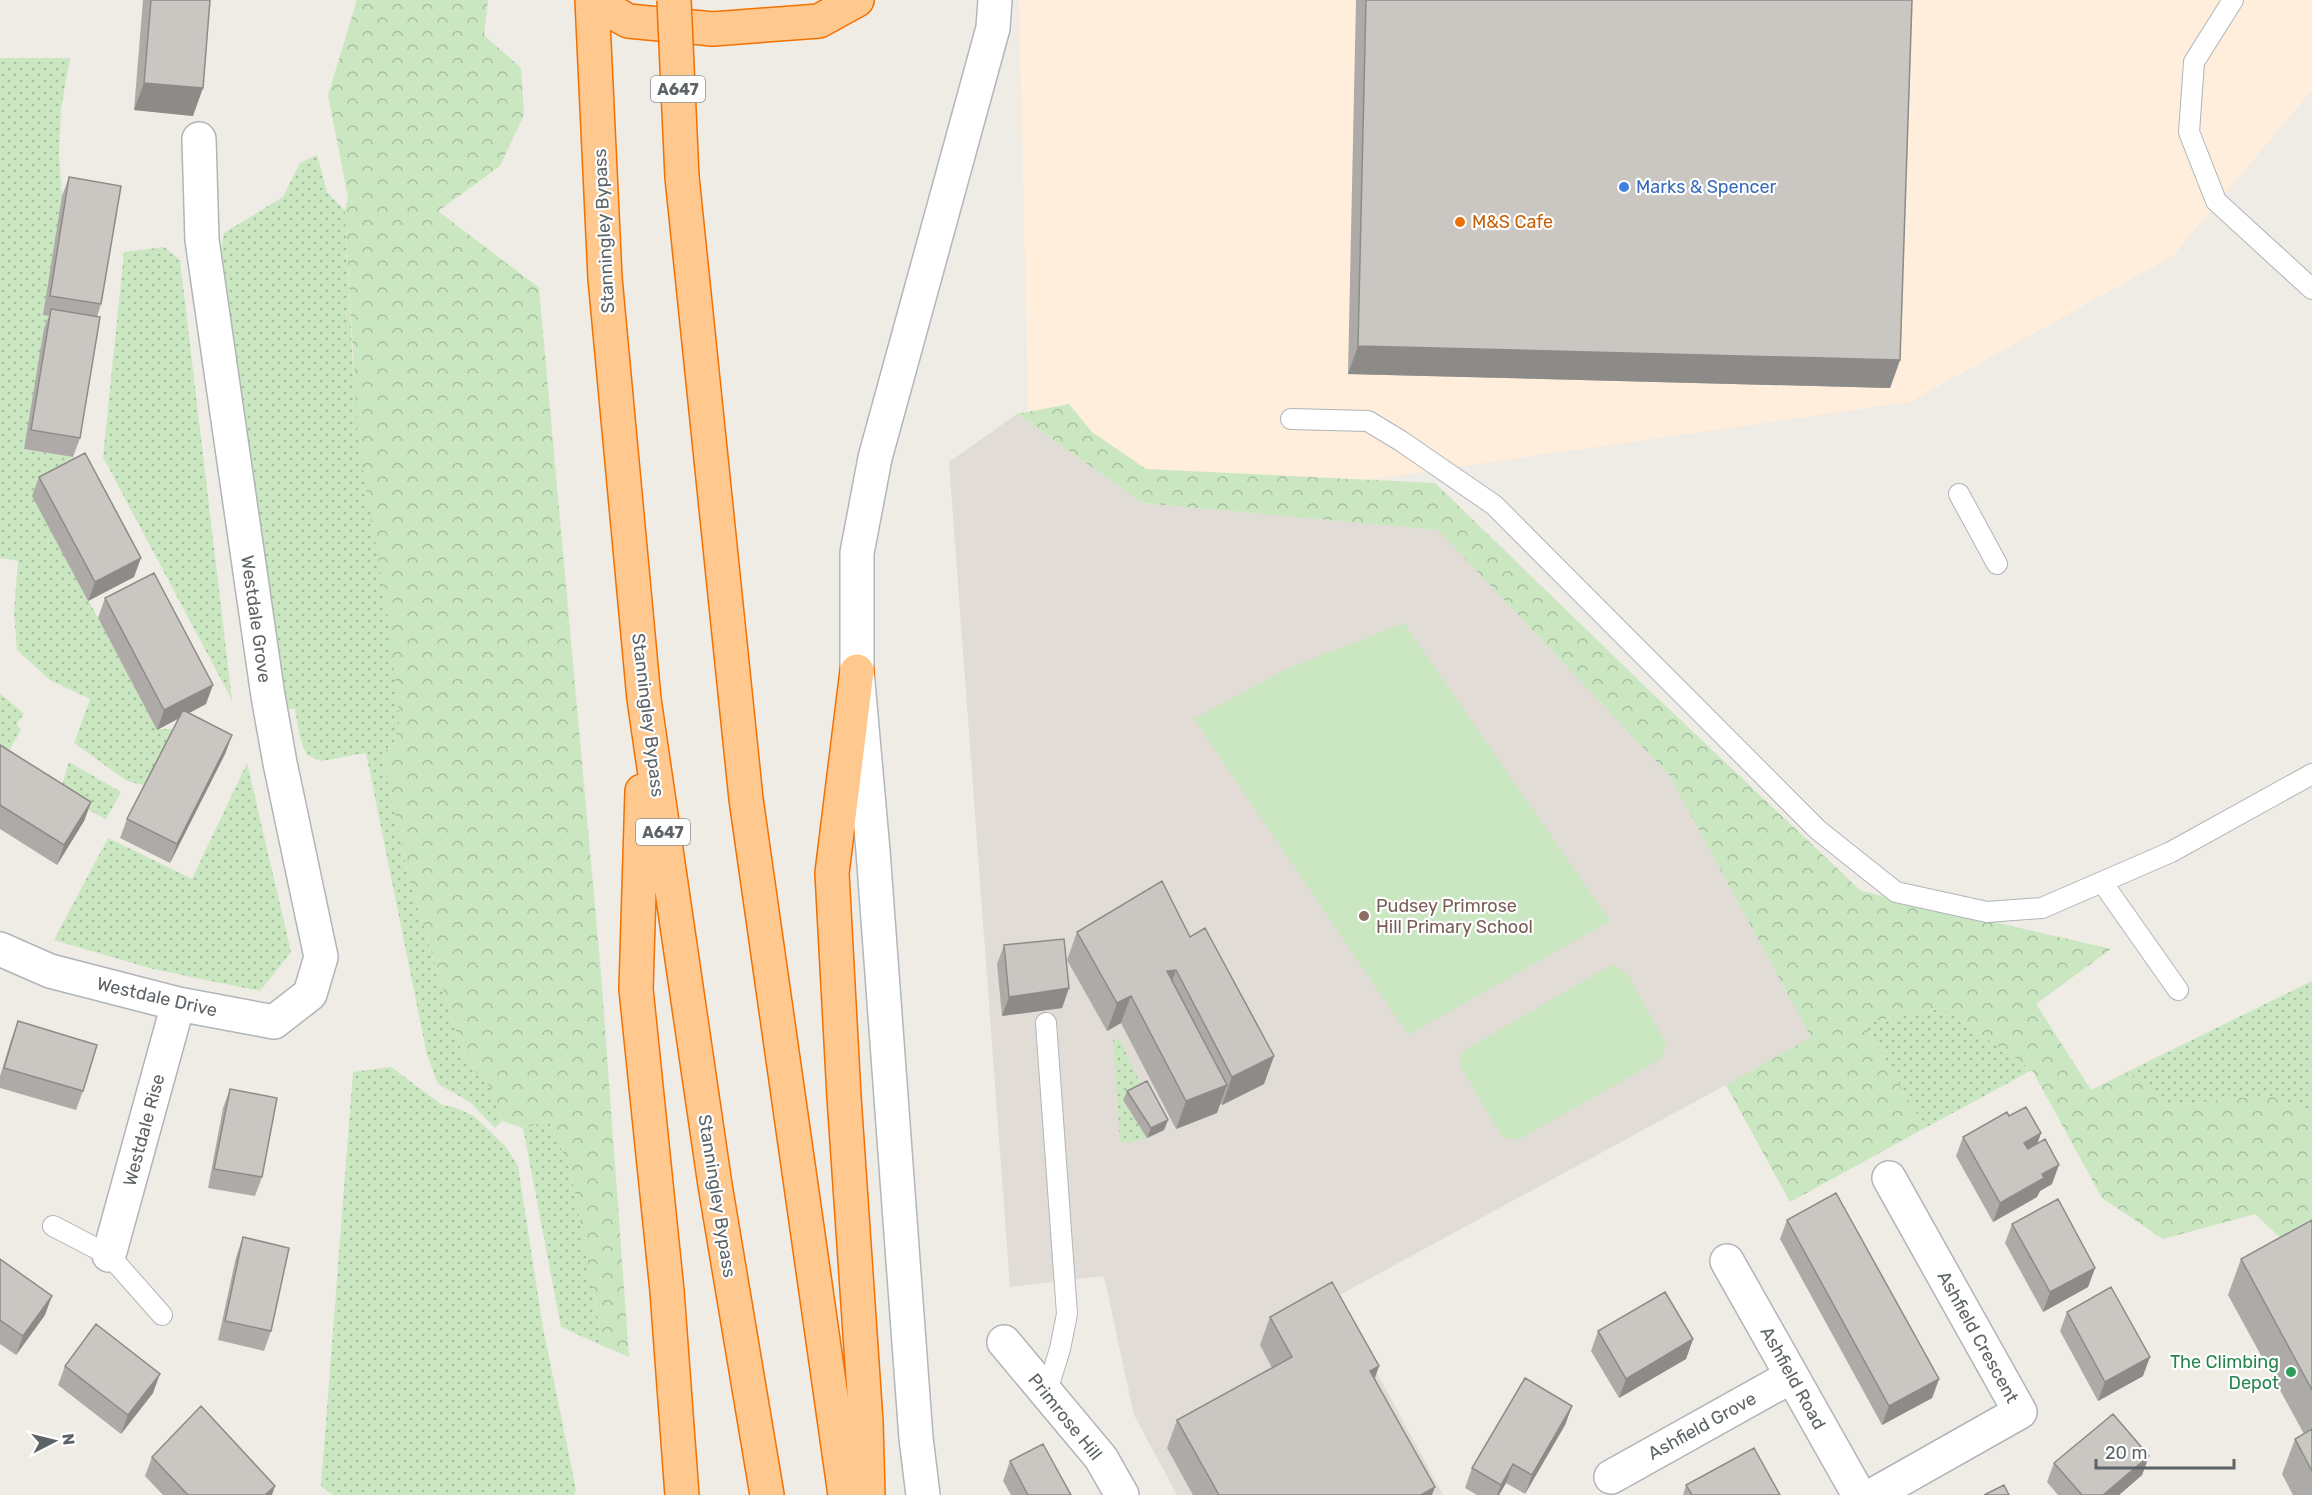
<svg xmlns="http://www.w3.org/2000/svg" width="2312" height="1495" font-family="Rubik,sans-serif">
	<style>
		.commercial { fill: #feeedb }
		.education { fill: #e2dcd6 }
		.grass { fill: url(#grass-dots) }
		.forest { fill: url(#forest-crowns) }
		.park { fill: #cae7c1 }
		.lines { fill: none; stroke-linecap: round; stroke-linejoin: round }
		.lane-casing { stroke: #b0b5b8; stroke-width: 22 }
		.street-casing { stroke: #b0b5b8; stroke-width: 36 }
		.secondary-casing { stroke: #b1b7ba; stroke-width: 36 }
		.highway-casing { stroke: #f47000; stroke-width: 36 }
		.lane { stroke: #fff; stroke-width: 20 }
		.street { stroke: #fff; stroke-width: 33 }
		.secondary { stroke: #fff; stroke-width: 33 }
		.highway { stroke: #fec88e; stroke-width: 33 }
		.highway-bridge-casing { stroke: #f47000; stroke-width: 36; stroke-linecap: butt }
		.highway-bridge { stroke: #fec88e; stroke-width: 33 }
		.wall { fill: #aeaaa7 }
		.shaded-wall { fill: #8d8b88 }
		.building { fill: #cac6c2; stroke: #8d8b88; stroke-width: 1.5 }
		.shop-dot { fill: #3f7fe0; stroke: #fff; stroke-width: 2 }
		.food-dot { fill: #e8710a; stroke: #fff; stroke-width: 2 }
		.education-dot { fill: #8d6e63; stroke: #fff; stroke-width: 2 }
		.leisure-dot { fill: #2e9e5b; stroke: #fff; stroke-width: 2 }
		.labels { text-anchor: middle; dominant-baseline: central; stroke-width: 4.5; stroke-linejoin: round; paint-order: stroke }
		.shield { fill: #fff; stroke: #8e9294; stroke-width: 1.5 }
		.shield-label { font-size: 16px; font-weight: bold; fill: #5d6366 }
		.shop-label { font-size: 18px; fill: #366cbe; stroke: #fff; text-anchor: start }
		.food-label { font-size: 18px; fill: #c56008; stroke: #fff; text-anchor: start }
		.street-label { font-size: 18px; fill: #5d6366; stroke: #fff }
		.education-label { font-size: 18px; fill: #785e54; stroke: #fff; text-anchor: start }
		.leisure-label { font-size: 18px; fill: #27864d; stroke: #fff; text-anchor: end }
	</style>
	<defs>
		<pattern id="grass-dots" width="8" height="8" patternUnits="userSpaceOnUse" patternTransform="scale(1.5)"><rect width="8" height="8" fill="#cae7c1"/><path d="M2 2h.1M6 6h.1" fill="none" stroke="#a7bfa1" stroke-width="1.8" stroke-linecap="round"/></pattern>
		<pattern id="forest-crowns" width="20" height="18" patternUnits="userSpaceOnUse" patternTransform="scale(1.5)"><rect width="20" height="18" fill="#cae7c1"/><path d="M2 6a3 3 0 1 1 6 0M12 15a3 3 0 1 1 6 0" fill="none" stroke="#a7bfa1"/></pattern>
	</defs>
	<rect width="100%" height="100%" fill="#efebe5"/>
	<path class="commercial" d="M1019 0H2312V90L2173 256 1910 402 1031 528Z"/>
	<path class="education" d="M1017 414 1142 503 1438 530 1669 775 1812 1038 1336 1297 1443 1495H1177L1134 1415 1104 1276 1010 1287 949 462Z"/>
	<path class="grass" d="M0 58H70L61 109 59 155 62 196 94 324 25 449 73 457 78 472 33 496 157 729H176L147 786 127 781 74 743 90 699 50 680 17 650 14 613 18 561 0 558Z
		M317 155 327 192 345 211 353 369 397 682 400 720 394 743 382 753 408 875 462 1052 477 1074 492 1089 502 1121 495 1128 470 1102 438 1084 427 1055 366 753 321 761 307 755 300 738 295 709 280 708 220 254 224 233 283 197 300 163Z
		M164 247 180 260 232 700 103 457 124 252Z
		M0 693 24 714 16 724 21 730 5 757 0 751 2 746 0 745Z
		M69 762 121 792 106 819 71 801 61 789Z
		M247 763 291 952 260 991 153 969 54 940 108 838 192 879Z
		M2312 981V1108H2302L2268 1095 2166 1106 2127 1072Z
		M1942 1008 2032 1070 1925 1128 1864 1023Z
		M1113 1038 1120 1040 1144 1091 1123 1101 1147 1138 1127 1143 1120 1141Z
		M391 1067 442 1105 454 1107 474 1116 506 1147 518 1166 543 1328 576 1490 574 1495H333L321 1486 353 1072Z
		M549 1121 571 1171 603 1346 561 1327 523 1128Z"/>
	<path class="forest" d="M357 0H488L484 35 521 68 524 115 500 166 438 211 539 288 601 973 629 1357 603 1346 571 1171 549 1121 523 1128 502 1121 492 1089 477 1074 462 1052 408 875 382 753 394 743 400 720 386 604 358 442 345 211 348 197 328 95Z
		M1069 404 1092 432 1146 469 1435 483 1652 693 1861 891 2111 949 2036 1004 2091 1090 2127 1072 2167 1106 2268 1095 2302 1108H2312V1251L2299 1255 2255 1214 2163 1239 2102 1198 2032 1070 1942 1008 1864 1023 1925 1128 1790 1202 1726 1085 1811 1037 1669 775 1438 530 1142 503 1017 414Z"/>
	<path class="park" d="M1404 623 1610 921 1408 1035 1194 719 1286 669Z
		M1611 965 1626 972 1666 1043 1661 1059 1518 1140 1502 1137 1459 1064 1463 1051Z"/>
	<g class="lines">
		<g class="lane-casing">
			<path id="lane" d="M2233 0 2194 62 2189 132 2216 201 2312 289
				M1291 419 1368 421 1401 441 1494 505 1818 830 1896 892 1987 912 2042 908 2171 852 2312 774
				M1959 494 1997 564
				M2102 882 2178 990
				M1046 1023 1067 1314 1060 1349 1046 1394
				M53 1226 109 1255 162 1315"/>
		</g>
		<g class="street-casing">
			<path id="street" d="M0 949 50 971 178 1004 274 1022 310 994 321 957 280 763 268 696 202 240 199 139
				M109 1255 178 1004
				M1727 1261 1859 1495
				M1004 1342 1101 1458 1122 1495
				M1611 1477 1792 1376
				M1873 1495 2020 1412 1889 1178"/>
		</g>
		<g class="secondary-casing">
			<path id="secondary" d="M923 1495 916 1438 873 851 857 671V553L875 458 993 28 995 0"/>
		</g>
		<g class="highway-casing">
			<path id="highway" d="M592 0 605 278 644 699 715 1185 767 1495
				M592 0 628 21 713 29 819 21 857 0
				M682 177 746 799 845 1495
				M857 671 832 873 844 1097 866 1422 868 1495
				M642 791 636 989 667 1291 682 1495"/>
		</g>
		<use href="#lane" class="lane"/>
		<use href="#street" class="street"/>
		<use href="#secondary" class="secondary"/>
		<use href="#highway" class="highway"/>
		<g class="highway-bridge-casing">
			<path id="highway-bridge" d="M674 0 682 177"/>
		</g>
		<use href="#highway-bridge" class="highway-bridge"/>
	</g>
	<path class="wall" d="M143 0H210L193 116 134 110Z
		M1356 0H1912L1900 360 1890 388 1348 374Z
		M69 177 101 304 97 317 80 438 73 457 24 449 44 328 49 316 43 315 62 196Z
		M39 477 134 577 88 601 32 496Z
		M105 598 206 704 189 713 232 735 225 754 170 863 120 838 127 819 179 718 157 730 98 618Z
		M0 745 91 802 84 821 57 865 0 829Z
		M1077 932 1190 937 1274 1056 1264 1084 1222 1105 1220 1103 1217 1113 1176 1129 1121 1023 1107 1031 1067 960Z
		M1004 945 1069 988 1062 1008 1002 1016 997 964Z
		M18 1021 83 1091 76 1110 0 1088V1076L11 1040Z
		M230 1089 262 1177 255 1196 208 1188 223 1108Z
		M1127 1091 1168 1120 1164 1130 1147 1138 1123 1100Z
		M2009 1116 2041 1133 2037 1144 2052 1184 2040 1191 2037 1197 1993 1222 1956 1156 1963 1137Z
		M1787 1220 1939 1379 1932 1398 1882 1425 1780 1239Z
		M2312 1220V1495H2293L2282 1474 2295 1439 2304 1434 2228 1295 2241 1259Z
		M2012 1224 2095 1268 2088 1287 2043 1312 2005 1243Z
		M243 1237 271 1331 264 1351 218 1340 236 1257Z
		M0 1259 45 1315 16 1355 0 1344Z
		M2067 1312 2143 1376 2098 1401 2060 1331Z
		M1270 1317 1379 1366 1375 1378 1432 1495H1193L1167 1448 1177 1420 1272 1368 1260 1345Z
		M1598 1331 1693 1339 1686 1359 1619 1398 1591 1351Z
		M65 1366 153 1393 121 1434 58 1385Z
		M1572 1406 1565 1425 1525 1494 1506 1483 1499 1495H1477L1465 1488 1472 1468Z
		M2149 1456 2142 1475 2119 1495H2058L2047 1482 2054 1463Z
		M152 1457 272 1495H163L145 1476Z
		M1010 1461 1071 1495H1011L1003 1481Z
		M1686 1485 1780 1495H1683Z"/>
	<path class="shaded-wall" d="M144 83 203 88 193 116 134 110Z
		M1358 346 1900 360 1890 388 1348 374Z
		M141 558 134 577 88 601 95 582Z
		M213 685 206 704 157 730 164 710Z
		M232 735 225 754 170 863 177 844Z
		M91 802 84 821 57 865 64 845Z
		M1176 970 1166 998 1167 971Z
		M1069 988 1062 1008 1002 1016 1009 997Z
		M1131 996 1121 1023 1107 1031 1117 1003Z
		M1274 1056 1264 1084 1222 1105 1232 1077Z
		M1227 1085 1217 1113 1176 1129 1186 1101Z
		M1168 1120 1164 1130 1147 1138 1151 1128Z
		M2041 1133 2034 1153 2017 1162 2024 1143Z
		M2059 1165 2052 1184 2040 1191 2037 1197 1993 1222 2000 1203 2042 1174Z
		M2095 1268 2088 1287 2043 1312 2050 1292Z
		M52 1296 45 1315 16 1355 23 1336Z
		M1693 1339 1686 1359 1619 1398 1626 1379Z
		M2150 1357 2143 1376 2098 1401 2105 1382Z
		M1379 1366 1369 1394 1370 1371Z
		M160 1374 153 1393 121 1434 128 1415Z
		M1939 1379 1932 1398 1882 1425 1889 1406Z
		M1572 1406 1565 1425 1525 1494 1532 1475Z
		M2149 1456 2142 1475 2119 1495H2103Z
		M1513 1464 1506 1483 1499 1495H1497L1501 1485Z
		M275 1486 272 1495H265Z
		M1435 1487 1432 1495H1421Z"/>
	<path class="building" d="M151 0H210L203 88 144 83Z
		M1366 0H1912L1900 360 1358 346Z
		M69 177 121 186 101 304 50 296Z
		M51 309 100 317 80 438 31 430Z
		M85 453 141 558 95 582 39 477Z
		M154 573 213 685 164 710 105 598Z
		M183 710 232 735 177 844 127 819Z
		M0 745 91 802 64 845 0 805Z
		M1162 881 1190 937 1205 928 1274 1056 1232 1077 1176 970 1167 971 1227 1085 1186 1101 1131 996 1117 1003 1077 932Z
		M1064 939 1069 988 1009 997 1004 945Z
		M18 1021 97 1045 83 1091 4 1068Z
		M1147 1081 1168 1120 1151 1128 1127 1091Z
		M230 1089 277 1098 262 1177 214 1169Z
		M2026 1107 2041 1133 2024 1143 2028 1149 2045 1139 2059 1165 2042 1174 2044 1178 2000 1203 1963 1137 2007 1112 2009 1116Z
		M1836 1193 1939 1379 1889 1406 1787 1220Z
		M2058 1199 2095 1268 2050 1292 2012 1224Z
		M2312 1220V1390L2241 1259Z
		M243 1237 289 1248 271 1331 225 1321Z
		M0 1259 52 1296 23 1336 0 1320Z
		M1332 1282 1379 1366 1370 1371 1435 1487 1421 1495H1219L1177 1420 1292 1357 1270 1317Z
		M2111 1287 2150 1357 2105 1382 2067 1312Z
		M1665 1292 1693 1339 1626 1379 1598 1331Z
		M96 1324 160 1374 128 1415 65 1366Z
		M1525 1378 1572 1406 1532 1475 1513 1464 1501 1485 1472 1468Z
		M201 1406 275 1486 265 1495H188L152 1457Z
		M2113 1414 2149 1456 2103 1495H2082L2054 1463Z
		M2312 1429V1471L2295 1439Z
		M1043 1444 1071 1495H1028L1010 1461Z
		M1754 1448 1780 1495H1692L1686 1485Z
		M2004 1485 2009 1495H1984Z"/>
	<circle class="shop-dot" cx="1624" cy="187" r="6"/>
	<circle class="food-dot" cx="1460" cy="222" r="6"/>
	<circle class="education-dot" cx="1364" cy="916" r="6"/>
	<circle class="leisure-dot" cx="2291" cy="1372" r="6"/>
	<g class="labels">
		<g class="shield">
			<rect x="651" y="76" width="54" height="26" rx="4.5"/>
			<rect x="636" y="819" width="54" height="26" rx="4.5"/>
		</g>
		<g class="shield-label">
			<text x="678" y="89">A647</text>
			<text x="663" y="832">A647</text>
		</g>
		<g class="shop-label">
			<text x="1636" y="187">Marks &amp; Spencer</text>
		</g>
		<g class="food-label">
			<text x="1472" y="222">M&amp;S Cafe</text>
		</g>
		<g class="street-label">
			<text transform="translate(604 231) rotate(-93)">Stanningley Bypass</text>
			<text transform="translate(256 619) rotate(82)">Westdale Grove</text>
			<text transform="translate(648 715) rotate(83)">Stanningley Bypass</text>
			<text transform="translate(157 997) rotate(13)">Westdale Drive</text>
			<text transform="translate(144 1130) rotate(-75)">Westdale Rise</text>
			<text transform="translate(717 1196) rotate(81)">Stanningley Bypass</text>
			<text transform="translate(1978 1337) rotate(61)">Ashfield Crescent</text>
			<text transform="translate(1793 1378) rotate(61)">Ashfield Road</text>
			<text transform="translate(1065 1417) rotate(51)">Primrose Hill</text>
			<text transform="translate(1702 1426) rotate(-29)">Ashfield Grove</text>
		</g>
		<g class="education-label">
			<text x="1376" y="906">Pudsey Primrose<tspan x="1376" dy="21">Hill Primary School</tspan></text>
		</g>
		<g class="leisure-label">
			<text x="2279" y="1362">The Climbing<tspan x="2279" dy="21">Depot</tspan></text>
		</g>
	</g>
	<g transform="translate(54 1441) rotate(83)" stroke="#ffffff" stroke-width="4.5" paint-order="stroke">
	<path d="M0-4.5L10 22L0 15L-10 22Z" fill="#5d6366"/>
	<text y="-9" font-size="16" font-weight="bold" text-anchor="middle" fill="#5d6366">N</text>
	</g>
	<path d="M2096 1459v9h138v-9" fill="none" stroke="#5d6366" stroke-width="3"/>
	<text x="2105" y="1459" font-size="18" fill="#5d6366" stroke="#ffffff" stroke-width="4.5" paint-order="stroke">20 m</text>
</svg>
